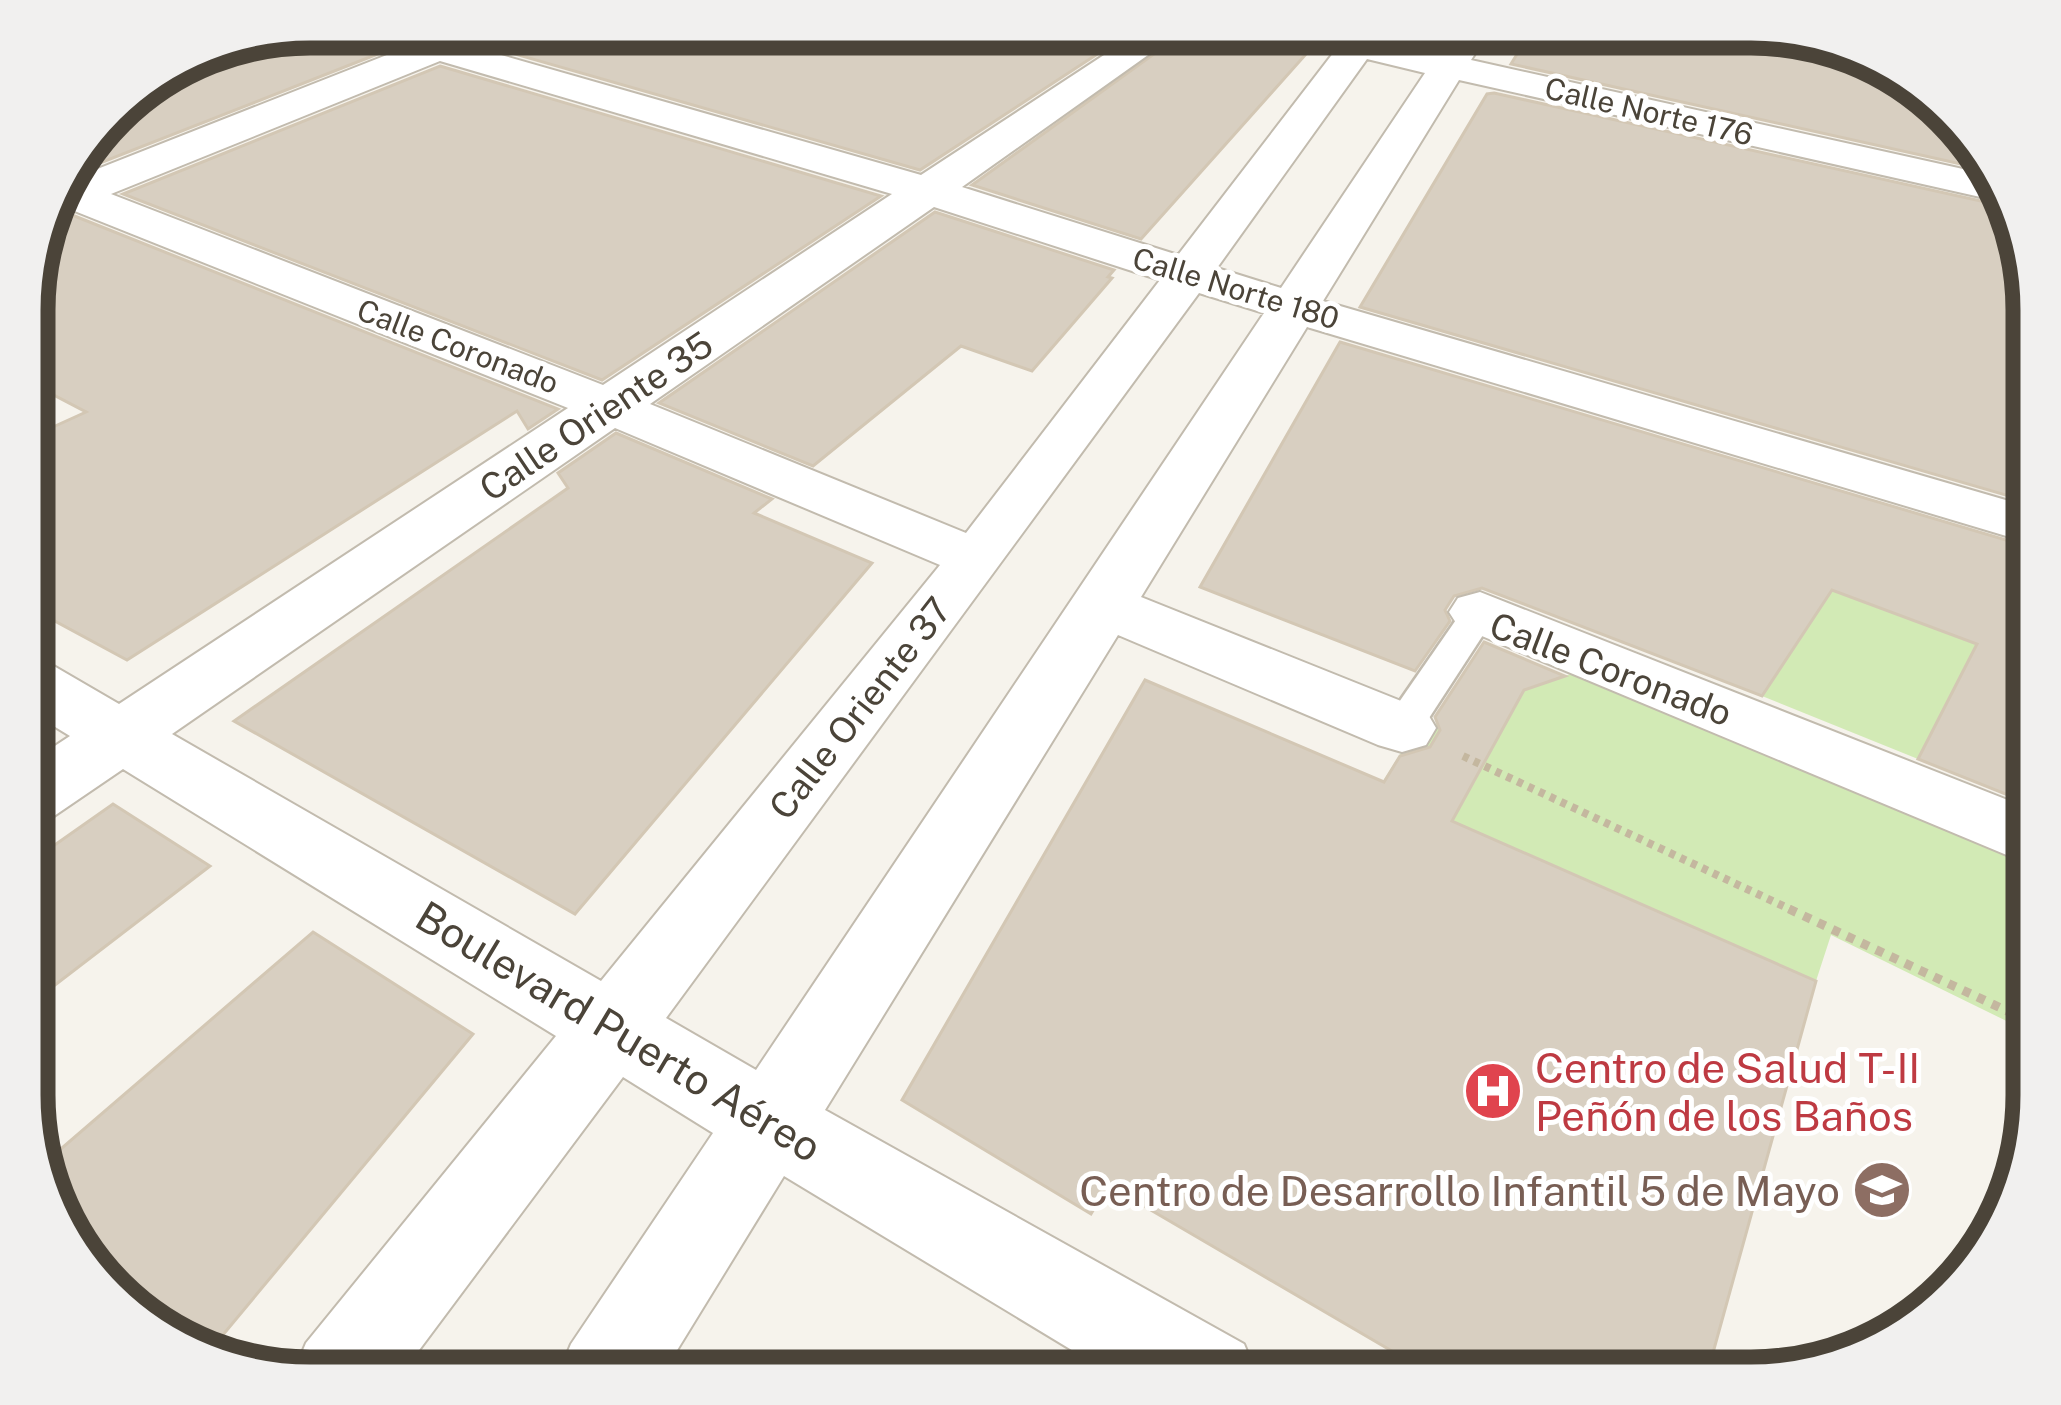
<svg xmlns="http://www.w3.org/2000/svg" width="2061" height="1405" font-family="'Public Sans',sans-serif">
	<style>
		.green { fill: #d2eab5 }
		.building { fill: #d8cfc1; stroke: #d3c7b4; stroke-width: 3 }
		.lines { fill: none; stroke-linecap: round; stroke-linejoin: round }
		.service-casing { stroke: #c2bbae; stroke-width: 5 }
		.minor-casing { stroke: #c2bbae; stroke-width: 4 }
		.path-far1 { stroke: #c4b79f; stroke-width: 8; stroke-dasharray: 6 6; stroke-linecap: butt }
		.path { stroke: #c4b79f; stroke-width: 9; stroke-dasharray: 8 8; stroke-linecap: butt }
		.service { fill: #fff; fill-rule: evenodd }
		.minor { fill: #fff; fill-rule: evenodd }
		.labels { text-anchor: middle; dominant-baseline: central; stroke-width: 10; stroke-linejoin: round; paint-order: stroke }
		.far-street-label { font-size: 30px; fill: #4b4439; stroke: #fff }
		.street-label { font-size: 36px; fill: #4b4439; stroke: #fff }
		.near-street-label { font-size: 42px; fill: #4b4439; stroke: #fff }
		.near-health-label { font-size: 42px; fill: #be3a42; stroke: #fff; text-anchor: start }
		.near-education-label { font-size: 42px; fill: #785e54; stroke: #fff; text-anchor: end }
		.rim { fill: none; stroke: #4b4439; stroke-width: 15 }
	</style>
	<rect width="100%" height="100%" fill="#f6f3ec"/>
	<path class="green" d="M1832 590 1977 645 1918 759 1762 696Z
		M1591 667 2033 859V1034L1831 935 1816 981 1378 789 1423 718 1491 750 1524 690Z"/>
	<path class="building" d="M1695 28 1882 70 1923 85 1997 172 1511 64 1532 30Z
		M1183 33H1216L1307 53 1141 239 972 185Z
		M1122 34H1128L920 170 480 44 481 40Z
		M388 41 393 48 72 174 63 173 125 96 218 42Z
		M440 66 881 196 602 380 123 194Z
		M1494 93 2008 207 2033 292V503L1360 307 1487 94Z
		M935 212 1114 270 1108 277 1112 278 1032 371 961 346 813 466 659 403Z
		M72 215 558 409 528 429 517 411 127 660 29 607V438L86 412 29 382 30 272 48 218Z
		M1340 342 2033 548V805L1918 759 1977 644 1832 590 1762 696 1482 588 1454 596 1445 610 1450 621 1415 671 1200 587Z
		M616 433 772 499 754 513 872 563 575 914 234 721 568 488 558 473Z
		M1484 642 1565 676 1524 690 1452 821 1816 981 1706 1378H1438L1108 1185 1091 1214 902 1100 1145 680 1384 782 1400 756 1430 747 1440 730 1435 717Z
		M113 804 210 866 29 1005V863Z
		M313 932 473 1034 212 1348 138 1320 65 1236 41 1166Z"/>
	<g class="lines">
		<g class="service-casing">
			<path id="service" d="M1480 600 1493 604 1498 612 1416 738 1402 742 1388 738 1382 728 1388 718 1467 604Z"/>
		</g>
		<g class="minor-casing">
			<path id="minor" d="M1490 30 1471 60 1999 177 2007 203 1459 80 1323 301 2033 508V544L1307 327 1141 597 1426 711 1436 728 1426 745 1402 752 1378 745 1118 635 825 1110 1244 1344 1258 1378H1118L784 1176 660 1378H557L571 1344 713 1133 623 1077 399 1377H292L306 1343 556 1036 123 769 54 816 29 824V763L70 736 29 711V659L52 665 119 704 568 408 72 210 49 214 62 177 72 179 402 49 392 41 477 40 473 47 921 175 1136 34 1179 33 962 187 1178 255 1334 52 1281 40 1276 32 1387 31 1381 40 1438 53 1453 31ZM1367 59 1425 73 1281 288 1217 268ZM440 61 892 194 603 385 111 194ZM934 207 1160 280 966 533 650 404ZM1199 293 1264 313 756 1070 666 1018ZM615 428 940 565 601 981 172 734Z
				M1480 592 2033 810V866L1458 626 1449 612 1458 598Z"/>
		</g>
		<path class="path-far1" d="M1463 756 1796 912"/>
		<path class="path" d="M1789 909 2033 1023"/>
		<use href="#service" class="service"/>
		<use href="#minor" class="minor"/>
	</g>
	<defs>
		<g id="hospital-disc" transform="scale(3)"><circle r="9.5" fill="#e0444e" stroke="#fff"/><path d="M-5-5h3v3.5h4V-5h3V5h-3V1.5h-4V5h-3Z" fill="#fff"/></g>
		<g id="school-disc" transform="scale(3)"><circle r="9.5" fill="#8d6e63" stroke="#fff"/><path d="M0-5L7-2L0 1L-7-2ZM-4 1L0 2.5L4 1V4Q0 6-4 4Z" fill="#fff"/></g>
	</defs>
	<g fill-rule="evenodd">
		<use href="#hospital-disc" x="1493" y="1091"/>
		<use href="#school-disc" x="1882" y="1190"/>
	</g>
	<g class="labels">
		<g class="far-street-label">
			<text transform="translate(1649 111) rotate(13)">Calle Norte 176</text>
			<text transform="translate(1236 288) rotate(17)">Calle Norte 180</text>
			<text transform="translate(458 346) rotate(21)">Calle Coronado</text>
		</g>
		<g class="street-label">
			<text transform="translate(596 416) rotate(-34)">Calle Oriente 35</text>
			<text transform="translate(1611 669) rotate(21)">Calle Coronado</text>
			<text transform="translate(860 708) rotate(-52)">Calle Oriente 37</text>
		</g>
		<g class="near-street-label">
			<text transform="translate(619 1031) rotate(31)">Boulevard Puerto Aéreo</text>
		</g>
		<g class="near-health-label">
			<text x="1535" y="1067">Centro de Salud T-II<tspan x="1535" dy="48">Peñón de los Baños</tspan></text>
		</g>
		<g class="near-education-label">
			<text x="1840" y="1190">Centro de Desarrollo Infantil 5 de Mayo</text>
		</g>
	</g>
	<path d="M0 0H2061V1405H0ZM310 48H1751A262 262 0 0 1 2013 310V1095A262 262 0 0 1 1751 1357H310A262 262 0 0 1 48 1095V310A262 262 0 0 1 310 48Z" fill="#f1f0ef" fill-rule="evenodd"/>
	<path class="rim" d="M310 48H1751A262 262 0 0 1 2013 310V1095A262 262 0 0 1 1751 1357H310A262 262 0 0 1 48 1095V310A262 262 0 0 1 310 48Z"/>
</svg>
